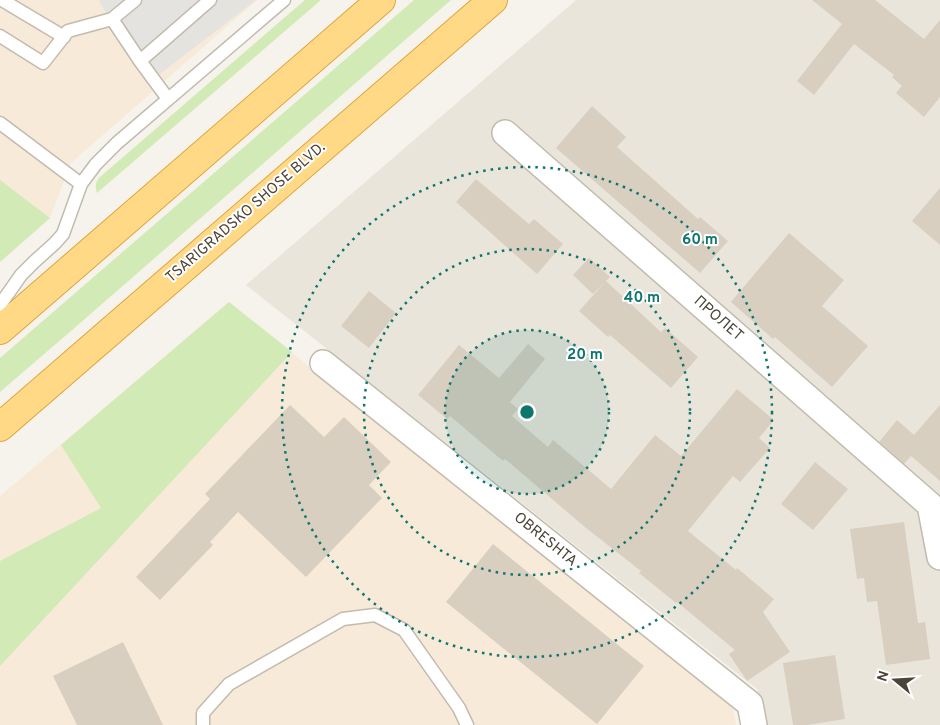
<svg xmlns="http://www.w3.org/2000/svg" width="940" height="725" font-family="Overpass,sans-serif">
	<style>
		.residential { fill: #eae5da }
		.commercial { fill: #f7ead8 }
		.green { fill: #d2eab5 }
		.parking { fill: #e5e3e0 }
		.building { fill: #d8cfc1 }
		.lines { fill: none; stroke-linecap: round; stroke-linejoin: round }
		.service-casing { stroke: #c2bbae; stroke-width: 15 }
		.minor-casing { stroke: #c2bbae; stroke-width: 28 }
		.trunk-casing { stroke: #e0a43c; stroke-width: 30 }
		.service { stroke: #fff; stroke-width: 12 }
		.minor { stroke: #fff; stroke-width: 25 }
		.trunk { stroke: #ffd985; stroke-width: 28 }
		.ring { fill: none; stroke: #0f766e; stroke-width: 2.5; stroke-dasharray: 2.5 5 }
		.labels { text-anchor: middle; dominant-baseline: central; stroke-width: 4; stroke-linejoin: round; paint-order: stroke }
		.street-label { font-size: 15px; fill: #4b4439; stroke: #fff }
		.centre { fill: #0f766e; stroke: #fff; stroke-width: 2.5 }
		.ring-label { font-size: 15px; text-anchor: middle; font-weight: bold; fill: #0f766e; stroke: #fff; stroke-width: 4; stroke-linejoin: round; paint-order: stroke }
	</style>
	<rect width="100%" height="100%" fill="#f6f3ec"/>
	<path class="residential" d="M576 0H940V725H765L757 689 246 285Z"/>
	<path class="commercial" d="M0 0H257L71 163 50 218 0 262Z
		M229 302 733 707 736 725H0V496Z"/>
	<path class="green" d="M305 0H321L97 193C95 186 95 182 100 177Z
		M414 0H451L71 331 0 392V358Z
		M0 180 50 218 0 262Z
		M229 302 292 352 0 666V561L101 508 61 445Z"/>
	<path class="parking" d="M100 0H256L147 84 99 1Z"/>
	<path class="building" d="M812 0H875L924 39 940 20V97L924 117 896 93 902 86 892 77 894 75 854 44 814 95 797 81 842 24Z
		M592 106 626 137 617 147 698 219 700 217 728 241 700 273 556 148Z
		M476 179 529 224 534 219 563 244 537 274 456 202Z
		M940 188V245L912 221Z
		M789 233 844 280 822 306 868 346 832 387 775 337 773 339 731 302Z
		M589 258 610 277 593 294 573 275Z
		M606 281 661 332 665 328 698 357 671 388 610 335 608 337 579 311Z
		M369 291 396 313 369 348 341 326Z
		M528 344 545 359 510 402 518 409 512 416 548 447 553 440 611 489 655 435 681 456 737 389 774 420 759 438 770 448 740 482 733 476 688 531 736 570 737 568 774 599 763 612 790 652 747 681 729 654 735 650 677 602 676 603 639 573 641 571 586 528 505 459 503 461 450 416 447 419 418 395 459 345 499 378Z
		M290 405 324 437 344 417 391 462 369 485 382 498 306 577 238 512 210 542 213 545 160 600 136 577 210 499 205 494Z
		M940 405V481L911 456 904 464 879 442 897 420 914 435Z
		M815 462 848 489 813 530 781 504Z
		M904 522 918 623 925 622 930 659 886 665 877 601 867 602 864 578 857 579 850 529Z
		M493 544 644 666 597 724 446 602Z
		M123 642 163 725H77L53 676Z
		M835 655 845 719 807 725H793L783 663Z"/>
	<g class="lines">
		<g class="service-casing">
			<path id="service" d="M2 0 64 37
				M135 0 112 19 140 61
				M0 36 43 63 68 31 112 19
				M168 99 140 61 210 0
				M0 123 81 184
				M0 305 21 275 34 262 55 243 63 234 81 184 96 164 117 143 284 0
				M203 725V713L229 684 343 619 375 615 404 630 459 708 467 725"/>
		</g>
		<g class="minor-casing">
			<path id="minor" d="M505 133 930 505 940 557
				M323 363 750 704 754 725"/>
		</g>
		<g class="trunk-casing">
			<path id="trunk" d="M0 330 381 0
				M0 427 493 0"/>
		</g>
		<use href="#service" class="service"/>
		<use href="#minor" class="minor"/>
		<use href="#trunk" class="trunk"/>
	</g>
	<circle cx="527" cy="412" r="82" fill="#0f766e" fill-opacity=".12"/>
	<g class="ring">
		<circle cx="527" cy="412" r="82"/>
		<circle cx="527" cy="412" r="163"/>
		<circle cx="527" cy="412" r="245"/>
	</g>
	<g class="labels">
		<g class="street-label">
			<text transform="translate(246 213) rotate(-41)">TSARIGRADSKO SHOSE BLVD.</text>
			<text transform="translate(718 319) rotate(41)">ПРОЛЕТ</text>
			<text transform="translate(545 540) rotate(39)">OBRESHTA</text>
		</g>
	</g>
	<circle cx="527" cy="412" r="8" class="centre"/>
	<g class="ring-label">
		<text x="700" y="244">60 m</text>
		<text x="642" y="302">40 m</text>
		<text x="585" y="359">20 m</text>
	</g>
	<g transform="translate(895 680) rotate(288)" stroke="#ffffff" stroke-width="4" paint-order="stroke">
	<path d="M0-4L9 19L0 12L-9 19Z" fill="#4b4439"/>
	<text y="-8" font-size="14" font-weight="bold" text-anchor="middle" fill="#4b4439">N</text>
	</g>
</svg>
